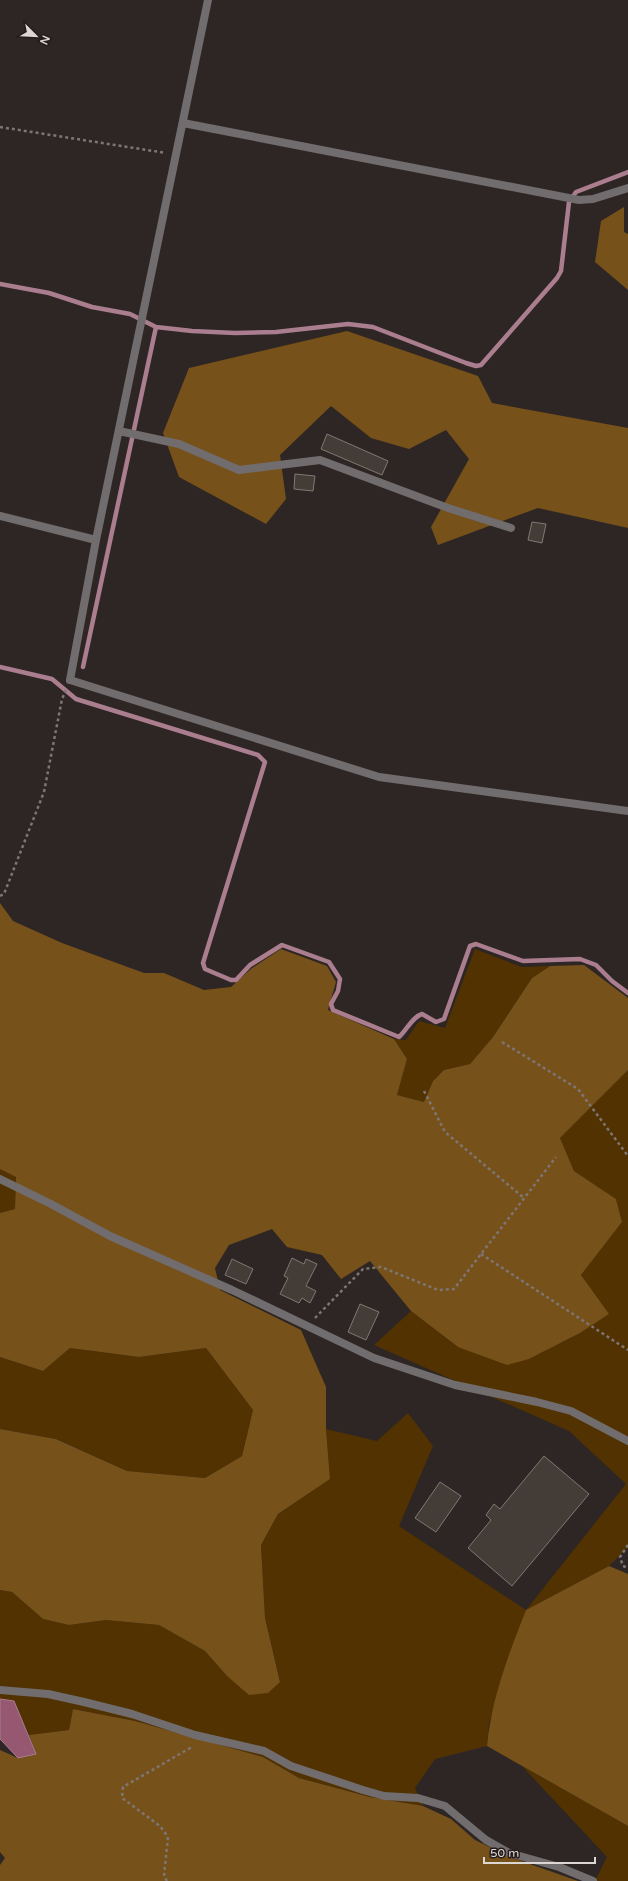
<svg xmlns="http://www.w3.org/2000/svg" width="628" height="1881" font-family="'Varela Round',sans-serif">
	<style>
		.green { fill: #513200 }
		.forest { fill: #77511a }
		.water { fill: #955870; stroke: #aa7e8e }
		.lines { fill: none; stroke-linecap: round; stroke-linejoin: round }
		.stream { stroke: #aa7e8e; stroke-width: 4.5 }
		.building { fill: #433c37; stroke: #807873 }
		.path { stroke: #7d7674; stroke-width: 2.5; stroke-dasharray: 3 3; stroke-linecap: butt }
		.minor { stroke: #716c6d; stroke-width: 8 }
		.tertiary { stroke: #716c6d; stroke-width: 8 }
	</style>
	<rect width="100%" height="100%" fill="#2e2624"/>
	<path class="green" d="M475 949 522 967 550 966 532 978 493 1037 470 1064 444 1070 433 1081 424 1102 397 1095 407 1059 394 1039 406 1040 419 1021 445 1028Z
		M628 1070V1547L609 1566 526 1610 489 1723 487 1746 435 1759 415 1788 423 1806 370 1797 299 1778 263 1757 135 1721 73 1709 69 1730 29 1735 14 1701 0 1699V1590L12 1592 43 1619 69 1625 106 1620 159 1625 205 1651 227 1676 280 1681 265 1618 261 1545 278 1514 330 1479 326 1429 377 1441 408 1413 433 1446 399 1526 526 1610 626 1484 569 1431 374 1345 411 1311 458 1347 529 1359 580 1333 608 1314 581 1275 622 1222 616 1199 574 1171 560 1138Z
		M0 1169 16 1176 15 1209 0 1213Z
		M70 1348 139 1357 206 1348 253 1410 242 1456 205 1478 127 1471 57 1439 0 1429V1357L43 1371Z
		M522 1766 628 1826V1881H595L607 1857Z"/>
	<path class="forest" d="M624 207V232L628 234V290L595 262 601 221Z
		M347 331 478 376 492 403 628 428V528L538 508 438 545 431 527 469 459 446 430 409 449 371 438 331 406 280 455 286 499 266 524 179 477 163 433 189 368Z
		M0 903 13 921 62 943 144 973H164L204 990 231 987 252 968 281 949 327 966 336 982 328 1010 394 1039 407 1059 397 1095 424 1102 433 1081 444 1070 470 1064 493 1037 532 978 550 966 584 965 628 998V1070L560 1138 574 1171 616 1199 622 1222 581 1275 609 1314 580 1333 529 1359 507 1365 458 1347 411 1311 370 1261 341 1279 322 1255 287 1247 272 1229 229 1245 215 1268 220 1290 301 1330 326 1387V1429L330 1479 278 1514 261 1545 265 1618 280 1682 268 1693 249 1695 227 1676 205 1651 159 1625 106 1620 69 1625 43 1619 12 1592 0 1590V1429L56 1439 127 1471 205 1478 242 1456 253 1410 206 1348 139 1357 70 1348 43 1371 0 1357V1213L15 1209 16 1177 0 1169Z
		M609 1566 628 1574V1826L487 1746C491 1700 509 1653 526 1610Z
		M73 1709 135 1721 263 1757 299 1778 370 1797 423 1806 451 1819 475 1840 510 1857 578 1881H0V1865L5 1858 0 1852V1750L18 1758 36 1754 29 1735 69 1730Z"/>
	<path class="water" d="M0 1699 14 1701 36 1754 18 1758 0 1739Z"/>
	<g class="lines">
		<path class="stream" d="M0 284 49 293 92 307 130 314 156 327 192 331 235 333 276 332 348 324 373 327 466 363 476 366 481 365 557 278 561 271 569 202 576 192 628 172
			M0 667 52 679 76 699 258 755 265 762 203 963 205 969 231 980H236L250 965 282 945 329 962 340 979 338 991 331 1004 333 1010 399 1037C407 1030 412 1017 422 1014L436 1022 444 1019 470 946 476 944 523 961 580 959 596 965 612 981 628 993
			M83 667 156 327"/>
	</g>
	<path class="building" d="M327 434 388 461 382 475 321 449Z
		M295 474 315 476 313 491 294 489Z
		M532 522 546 524 542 543 528 540Z
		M292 1258 304 1264 306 1259 317 1264 306 1286 316 1291 310 1303 302 1298 299 1303 280 1294 288 1278 284 1276Z
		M232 1259 253 1269 246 1284 225 1275Z
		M360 1304 379 1312 366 1340 348 1332Z
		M544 1456 589 1494 512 1586 468 1548 491 1520 486 1515 494 1504 500 1509Z
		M440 1482 461 1496 436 1532 415 1518Z"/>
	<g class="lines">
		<path class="path" d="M0 127 166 153
			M0 896 4 894 44 792 62 699 66 690
			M502 1042 578 1089 628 1156
			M424 1091 445 1132 524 1198
			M481 1254 628 1350
			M315 1318 363 1269 381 1267 438 1290 454 1289 556 1157
			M628 1545 620 1557 623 1566 628 1568
			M167 1881 164 1876 168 1837 160 1826 122 1798 123 1787 190 1748 191 1745"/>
		<path class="minor" d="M183 123 579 200 593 199 628 188
			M119 431 179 444 239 470 320 460 448 508 511 528
			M0 516 96 540
			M70 680 96 540 208 0
			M0 1179 51 1204 110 1236 232 1290 374 1358 455 1385 537 1402 571 1411 628 1441
			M0 1690 48 1694 84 1702 132 1714 195 1735 264 1751 291 1766 363 1790 384 1796 418 1798 445 1806 486 1840 509 1853 559 1867 593 1881"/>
		<path class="tertiary" d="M70 680 379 777 628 811"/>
	</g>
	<g transform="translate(36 36) rotate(114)" stroke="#241c1a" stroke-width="3" paint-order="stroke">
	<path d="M0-3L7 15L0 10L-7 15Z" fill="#dcd6d5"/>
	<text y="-6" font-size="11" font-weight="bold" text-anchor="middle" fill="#dcd6d5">N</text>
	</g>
	<path d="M484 1857v6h111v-6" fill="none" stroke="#dcd6d5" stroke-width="2"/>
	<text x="490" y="1857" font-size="12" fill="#dcd6d5" stroke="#241c1a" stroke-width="3" paint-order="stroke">50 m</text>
</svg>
